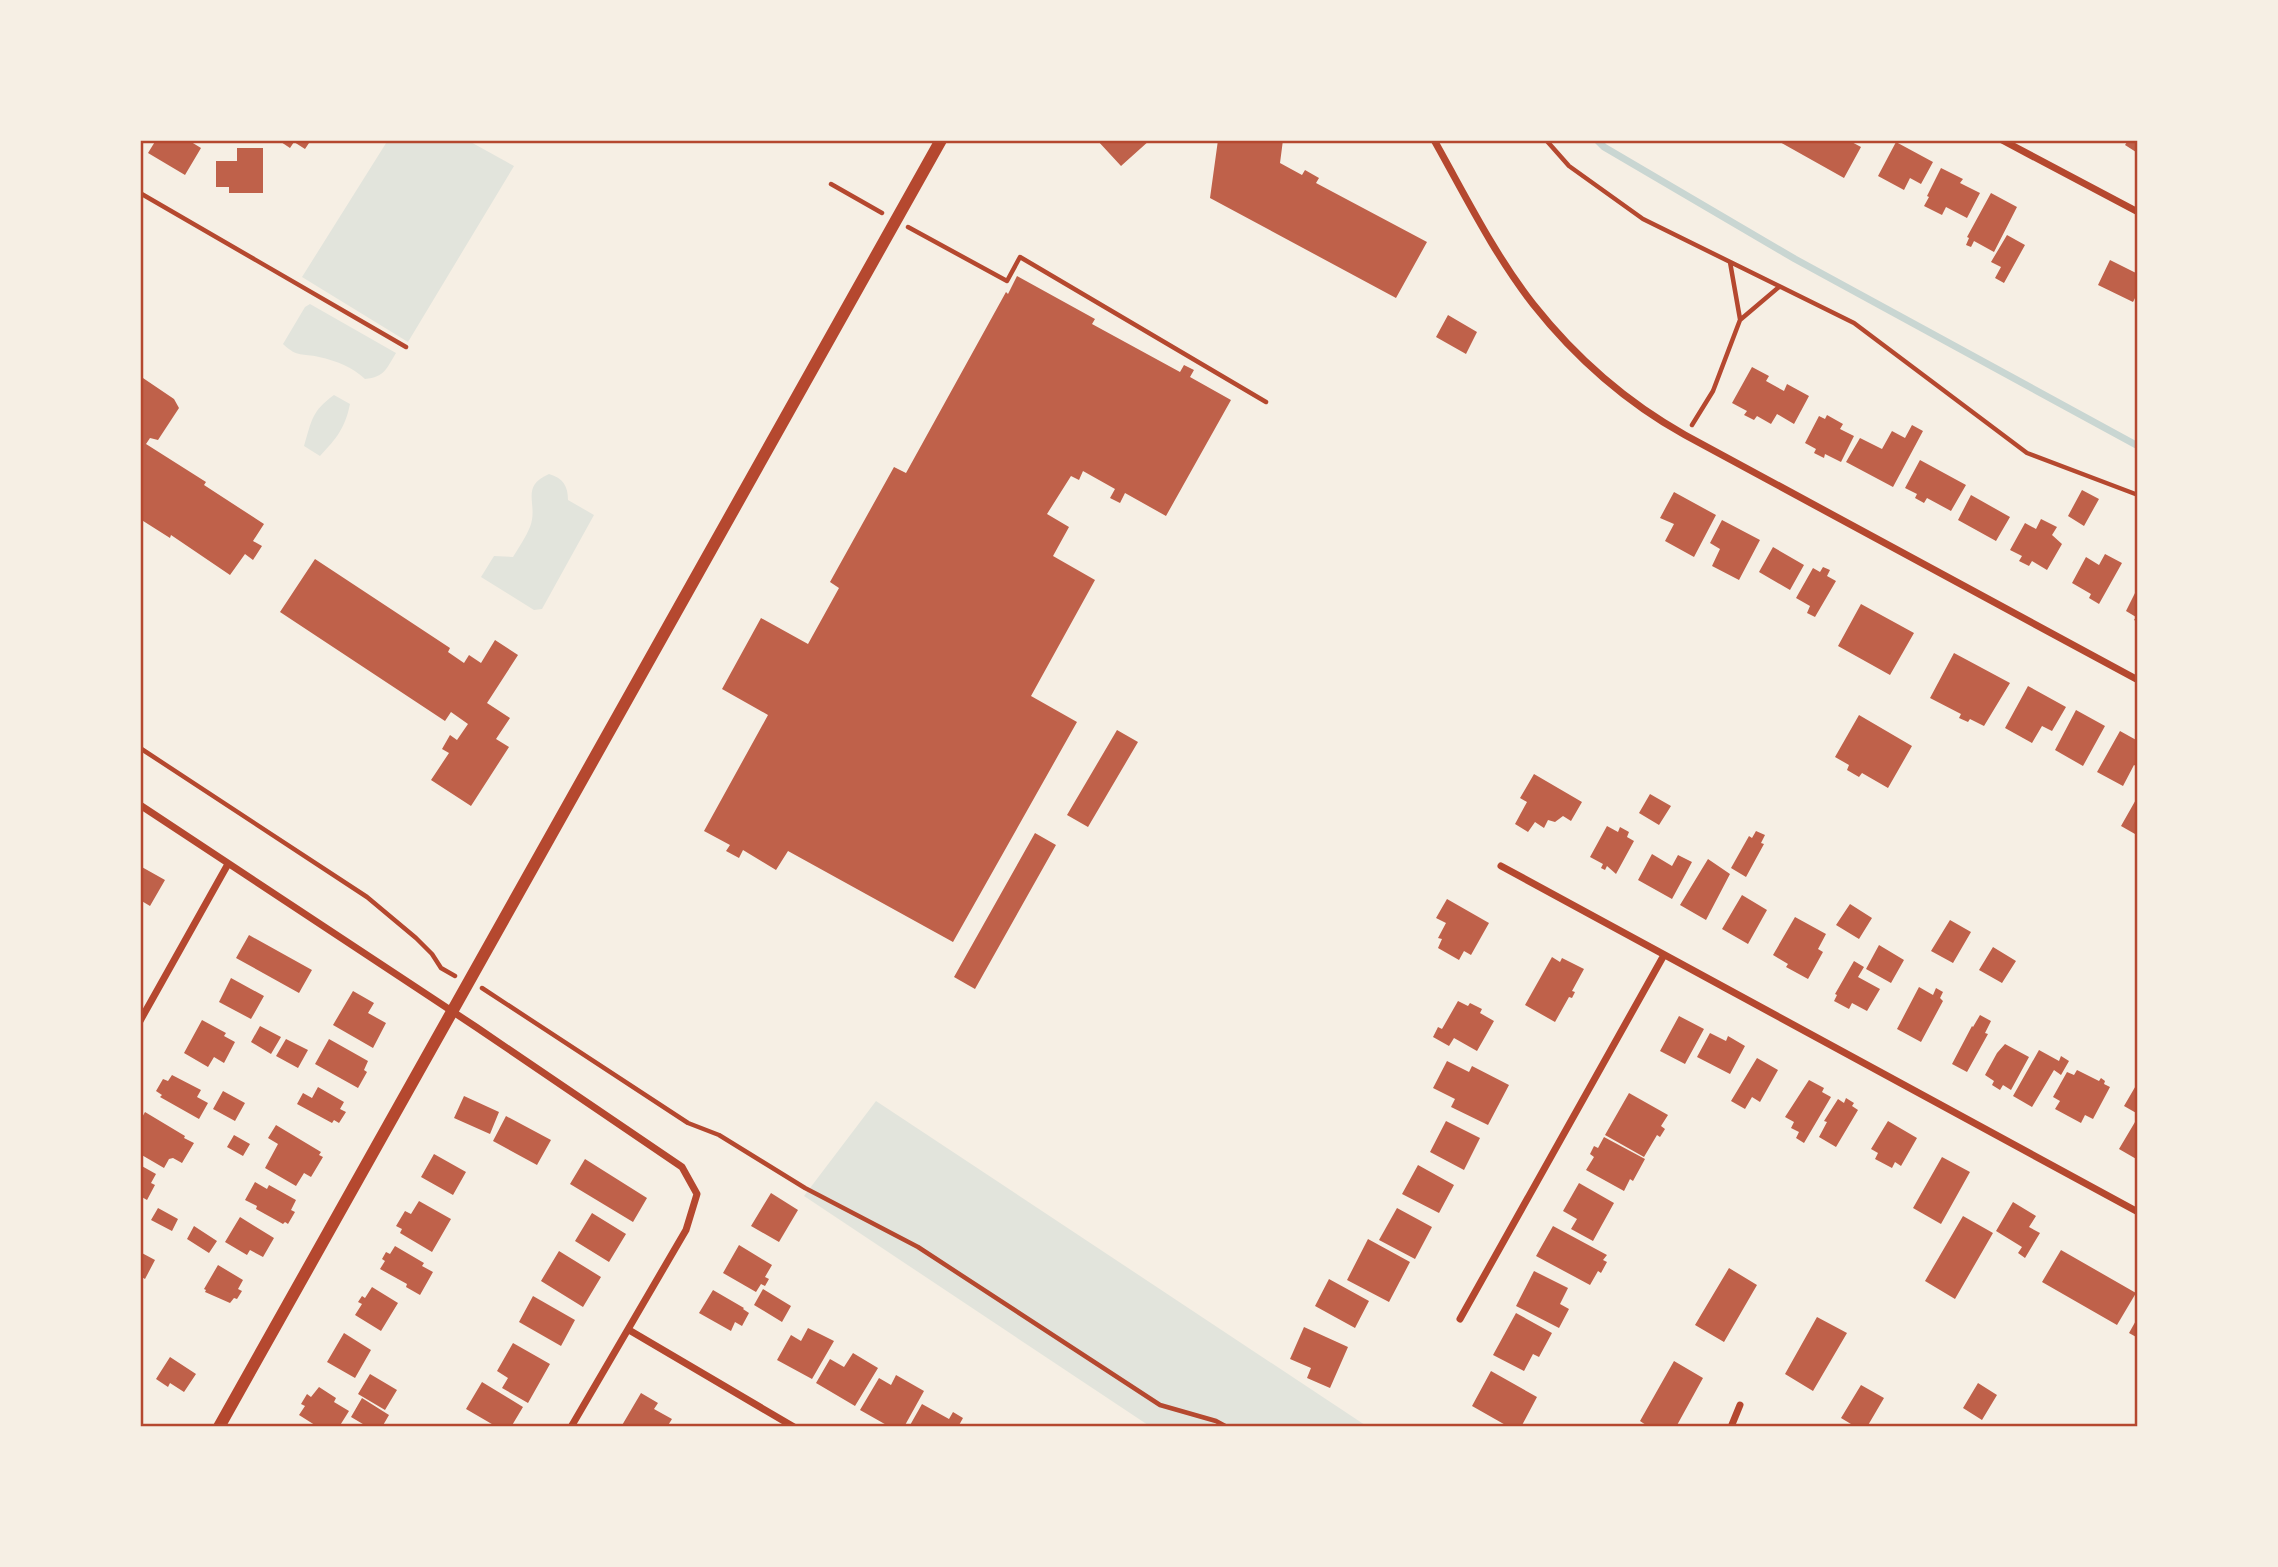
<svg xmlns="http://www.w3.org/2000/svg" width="2278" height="1567" font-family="Helvetica,sans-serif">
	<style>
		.green { fill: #e2e4dc }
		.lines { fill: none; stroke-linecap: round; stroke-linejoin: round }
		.stream { stroke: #c9d6d2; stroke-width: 7 }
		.building { fill: #bf614a }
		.path { stroke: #b5482f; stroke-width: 4.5 }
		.minor { stroke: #b5482f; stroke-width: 7 }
		.tertiary { stroke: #b5482f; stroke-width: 12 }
		.neatline { fill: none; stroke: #b5482f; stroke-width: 2.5 }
	</style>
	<rect width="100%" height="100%" fill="#f6efe4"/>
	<path class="green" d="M388 140H467L514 166 408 342 302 277Z
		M310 304 396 353C386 369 385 377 365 379 352 367 337 361 319 357 302 353 298 358 283 344L305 307Z
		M334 395 350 404C345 428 337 438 320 456L304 446C312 420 311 412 334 395Z
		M549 474C563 478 568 486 568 500L594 515 542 609 534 610 481 577 494 556 513 557C519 547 526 537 530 527 539 504 519 487 549 474Z
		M876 1101 1368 1427H1151L804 1196Z"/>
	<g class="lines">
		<path class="stream" d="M1597 140 1604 147 1795 259 2138 446"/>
	</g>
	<path class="building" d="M156 140H188L201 148 185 175 148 153Z
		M283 140H311L305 149 294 142 290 148 281 142Z
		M1097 140H1150L1121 166Z
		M1218 140H1283L1280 163 1302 175 1305 170 1319 178 1316 183 1427 242 1396 298 1210 198Z
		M1776 140H1848L1861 147 1844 178Z
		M2123 140H2138L2136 152 2125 145 2127 142Z
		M1896 142 1933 162 1921 184 1910 178 1904 190 1878 176Z
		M237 148H263V193H229V187H216V161H237Z
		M1941 168 1963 179 1960 183 1980 193 1967 218 1946 207 1942 215 1924 206 1929 197 1927 196Z
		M1991 193 2017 207 1994 252 1974 241 1971 247 1966 245 1969 238 1967 237Z
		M2007 235 2025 245 2004 283 1995 278 2001 267 1991 262Z
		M2110 260 2138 274V292L2133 302 2098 285Z
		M1017 276 1095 319 1092 324 1180 372 1184 365 1194 370 1190 377 1231 400 1166 516 1125 493 1120 503 1110 498 1115 489 1083 471 1079 480 1071 476 1047 514 1069 527 1053 556 1095 580 1031 696 1077 722 953 942 788 851 776 870 743 850 739 858 726 851 730 845 704 831 768 715 722 689 761 618 808 644 839 588 830 582 894 467 906 473 1006 292 1008 294Z
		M1448 315 1477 332 1466 354 1436 337Z
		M1752 367 1769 376 1766 381 1784 391 1787 384 1809 396 1794 424 1777 414 1771 424 1757 416 1754 420 1744 415 1747 411 1732 403Z
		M140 376 174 399 179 408 158 440 150 438 146 444 206 482 204 485 264 524 253 541 262 546 253 560 245 554 230 575 171 535 170 538 140 519Z
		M1827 415 1843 424 1840 429 1854 436 1841 462 1825 454 1824 458 1814 453 1816 449 1805 443 1819 416 1825 419Z
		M1912 425 1923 431 1893 487 1846 462 1860 438 1882 449 1892 431 1905 438Z
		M1920 460 1966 485 1951 511 1927 498 1924 503 1915 498 1917 494 1905 488Z
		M2082 490 2099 499 2084 526 2068 516Z
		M1674 492 1716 515 1694 557 1665 541 1674 524 1660 518Z
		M1971 495 2010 517 1996 541 1958 520Z
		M2041 519 2057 527 2052 535 2062 544 2047 570 2032 561 2029 566 2019 561 2022 556 2010 550 2025 523 2036 529Z
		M1722 520 1760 540 1739 580 1712 566 1720 549 1710 543Z
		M1773 547 1804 565 1790 590 1759 572Z
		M2105 554 2122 563 2099 604 2089 598 2091 594 2072 583 2086 557 2099 565Z
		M315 559 450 648 448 652 464 663 469 655 481 663 495 640 518 655 487 703 510 718 496 739 509 747 471 806 431 780 449 753 442 749 450 735 457 740 468 724 451 712 445 721 280 612Z
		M1823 567 1830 570 1827 576 1836 581 1815 617 1807 613 1810 606 1796 598 1813 568 1820 572Z
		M2138 587V622L2134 620 2136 617 2126 611Z
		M1861 604 1914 633 1890 675 1838 646Z
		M1954 653 2010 683 1984 726 1970 719 1968 722 1959 718 1961 714 1930 698Z
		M2028 686 2066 707 2052 731 2042 726 2032 743 2005 728Z
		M2076 710 2105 726 2083 766 2055 750Z
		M1859 715 1912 746 1888 788 1862 773 1859 777 1847 770 1849 765 1835 757Z
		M1117 730 1138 742 1088 827 1067 815Z
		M2120 731 2138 741V767L2134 765 2123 786 2097 772Z
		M1534 774 1582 802 1571 821 1563 816 1555 822 1548 820 1544 828 1535 822 1528 832 1515 824 1527 802 1520 798Z
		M1650 794 1671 806 1659 825 1639 813Z
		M2138 796V828L2135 834 2121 826Z
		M1607 826 1618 832 1620 827 1629 832 1627 837 1634 841 1616 874 1607 866 1605 870 1601 868 1603 864 1590 857Z
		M1756 831 1765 835 1761 843 1764 844 1746 877 1731 868 1749 836 1752 838Z
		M1035 833 1056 845 975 989 954 977Z
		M1652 854 1672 866 1678 855 1692 862 1672 899 1638 880Z
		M1708 859 1730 874 1706 920 1680 905Z
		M140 866 165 880 150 906 140 900Z
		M1742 895 1767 910 1748 944 1722 929Z
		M1447 899 1489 923 1471 955 1464 951 1459 960 1438 948 1442 939 1438 938 1446 923 1436 918Z
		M1850 904 1872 918 1859 939 1836 925Z
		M1795 917 1826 934 1818 949 1823 952 1808 979 1786 967 1788 964 1773 955Z
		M1950 920 1971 932 1953 963 1931 951Z
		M249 935 312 970 299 993 236 958Z
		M1879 945 1904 960 1891 983 1866 969Z
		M1993 947 2016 961 2002 983 1979 970Z
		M1552 957 1560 962 1562 958 1584 969 1572 991 1575 992 1572 998 1569 997 1555 1022 1525 1005Z
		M1854 961 1864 967 1858 977 1880 989 1867 1011 1852 1003 1849 1009 1834 1001 1837 995 1835 994Z
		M231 978 264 996 251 1019 219 1002Z
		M1919 987 1933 995 1936 988 1943 992 1940 998 1943 1001 1921 1042 1897 1029Z
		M353 991 374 1003 368 1013 386 1023 373 1048 333 1025Z
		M1458 1001 1468 1006 1470 1003 1482 1009 1480 1013 1494 1021 1477 1051 1454 1038 1449 1046 1433 1037 1438 1027 1442 1029Z
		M1980 1015 1991 1021 1985 1033 1988 1034 1967 1072 1952 1064 1972 1026 1973 1027Z
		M1679 1016 1704 1029 1685 1064 1660 1051Z
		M202 1020 226 1033 224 1036 235 1042 224 1063 214 1057 208 1067 184 1053Z
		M260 1026 281 1037 271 1054 251 1042Z
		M1710 1033 1726 1041 1728 1036 1745 1046 1730 1074 1697 1057Z
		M286 1039 308 1050 298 1068 276 1056Z
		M329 1039 368 1061 364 1070 367 1072 358 1088 315 1064Z
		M2005 1044 2029 1057 2011 1090 2003 1085 2000 1090 1992 1085 1994 1081 1985 1075 1997 1053Z
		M2039 1050 2059 1061 2061 1056 2069 1061 2061 1075 2054 1070 2032 1107 2013 1096Z
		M1757 1058 1778 1070 1760 1102 1752 1097 1745 1109 1731 1101Z
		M1447 1061 1469 1072 1472 1066 1509 1085 1488 1125 1451 1107 1455 1099 1433 1088Z
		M2077 1070 2099 1081 2101 1078 2105 1081 2104 1084 2110 1087 2093 1119 2085 1115 2081 1123 2055 1109 2060 1101 2053 1097 2067 1072 2074 1075Z
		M172 1075 201 1090 197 1097 208 1103 199 1119 160 1097 162 1095 156 1091 163 1079 168 1081Z
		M1809 1080 1824 1088 1822 1092 1831 1097 1804 1143 1796 1138 1799 1132 1791 1128 1794 1122 1785 1117Z
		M2138 1082V1114L2124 1106Z
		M318 1087 344 1102 340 1109 346 1112 339 1123 334 1120 332 1123 297 1104 303 1093 312 1098Z
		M223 1091 245 1103 235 1121 213 1109Z
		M1629 1093 1668 1115 1661 1126 1665 1129 1660 1137 1657 1135 1644 1157 1605 1135Z
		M464 1096 499 1112 490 1134 454 1118Z
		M1846 1098 1854 1103 1852 1106 1858 1110 1836 1147 1819 1137 1827 1122 1824 1121 1838 1099 1844 1103Z
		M145 1112 185 1136 184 1138 194 1143 182 1163 173 1158 169 1159 164 1168 140 1154V1121Z
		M506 1116 551 1140 537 1165 493 1141Z
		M1446 1121 1480 1138 1464 1170 1430 1152Z
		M1888 1121 1917 1138 1901 1166 1895 1162 1892 1168 1875 1159 1878 1153 1871 1149Z
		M2135 1122 2138 1124V1160L2119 1149Z
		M276 1125 321 1152 319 1155 323 1157 311 1177 304 1173 296 1186 265 1168 278 1144 268 1138Z
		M234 1135 250 1144 243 1156 227 1147Z
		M1604 1137 1645 1159 1633 1181 1630 1179 1624 1191 1586 1170 1594 1157 1590 1154 1594 1146 1598 1148Z
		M434 1154 466 1172 453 1195 421 1177Z
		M1942 1157 1970 1172 1941 1224 1913 1208Z
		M585 1159 647 1198 633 1222 570 1184Z
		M140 1165 156 1174 151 1183 155 1185 147 1200 140 1196Z
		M1418 1165 1454 1185 1439 1213 1402 1194Z
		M255 1182 267 1189 269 1185 296 1200 291 1210 295 1212 288 1224 285 1222 283 1224 256 1209 257 1206 245 1200Z
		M1579 1183 1614 1203 1593 1241 1571 1229 1577 1219 1563 1211Z
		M771 1193 798 1210 779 1242 751 1226Z
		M419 1201 451 1219 432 1252 400 1233 402 1229 396 1226 405 1211 411 1214Z
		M2013 1202 2036 1216 2029 1227 2040 1233 2025 1258 2018 1253 2022 1247 1996 1231Z
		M158 1208 178 1219 172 1231 151 1220Z
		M1397 1208 1432 1227 1415 1259 1379 1240Z
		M592 1213 626 1234 609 1262 575 1241Z
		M1963 1216 1993 1233 1955 1299 1925 1281Z
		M240 1217 274 1238 263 1257 250 1250 247 1255 225 1242Z
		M194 1226 217 1241 209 1253 187 1239Z
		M1553 1226 1607 1255 1603 1260 1607 1262 1601 1273 1598 1271 1590 1285 1536 1256Z
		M1368 1239 1410 1262 1389 1302 1347 1280Z
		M739 1245 772 1265 765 1277 769 1279 765 1286 761 1284 756 1292 723 1273Z
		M395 1246 424 1263 422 1266 433 1272 420 1295 406 1287 407 1284 380 1269 385 1261 382 1259 386 1252 390 1254Z
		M2061 1250 2136 1293 2117 1325 2042 1282Z
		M559 1251 601 1277 583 1307 541 1281Z
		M140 1252 155 1260 145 1279 140 1276Z
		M218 1265 243 1280 238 1289 242 1291 237 1299 234 1298 230 1303 205 1292 206 1290 204 1289Z
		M1729 1268 1757 1285 1724 1342 1695 1325Z
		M1534 1271 1568 1288 1560 1304 1569 1309 1559 1328 1516 1306Z
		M1329 1279 1369 1301 1355 1328 1315 1306Z
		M372 1287 398 1303 381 1331 355 1315 362 1304 358 1302 362 1296 365 1298Z
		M763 1289 791 1306 782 1322 754 1305Z
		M713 1290 744 1308 743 1309 749 1313 742 1326 735 1322 731 1331 699 1313Z
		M533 1296 575 1320 561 1346 519 1322Z
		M1516 1313 1552 1333 1539 1357 1533 1354 1524 1371 1493 1355Z
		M1817 1317 1847 1333 1813 1391 1785 1374Z
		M2138 1317V1338L2129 1333Z
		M1304 1327 1348 1347 1330 1388 1307 1378 1311 1368 1290 1359Z
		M808 1328 834 1341 812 1379 777 1360 791 1335 801 1341Z
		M344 1333 371 1350 355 1378 327 1362Z
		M513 1343 550 1364 528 1403 502 1388 508 1378 497 1371Z
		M853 1353 878 1368 855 1406 816 1383 830 1359 844 1367Z
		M170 1357 196 1374 184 1392 170 1383 168 1387 156 1379Z
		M1674 1361 1703 1378 1676 1427H1649L1640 1421Z
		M1491 1371 1537 1397 1521 1427H1509L1472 1406Z
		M370 1374 397 1390 385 1410 358 1394Z
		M896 1375 924 1391 904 1427H890L860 1410 879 1378 891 1385Z
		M482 1382 523 1407 511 1427H497L466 1409Z
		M1978 1383 1997 1395 1982 1420 1963 1408Z
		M1861 1385 1884 1398 1867 1427H1856L1841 1418Z
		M319 1387 336 1398 334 1402 349 1411 339 1427H318L299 1415 305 1406 301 1404 307 1394 311 1397Z
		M641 1393 658 1403 654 1409 672 1419 667 1427H621Z
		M362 1398 389 1415 382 1427H368L351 1417Z
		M922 1404 949 1419 953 1412 963 1418 958 1427H909Z"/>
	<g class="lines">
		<path class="path" d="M1546 140 1569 166 1643 219 1854 323 2027 453 2138 495
			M831 184 882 213
			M140 193 406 347
			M908 227 1007 281 1020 257 1266 402
			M1730 262 1740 319
			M1692 425 1713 391 1740 320 1779 287
			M140 748 367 897 416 938 432 954 441 968 455 976
			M482 988 688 1123 719 1135 805 1188 918 1247 1160 1405 1216 1421 1227 1427"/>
		<path class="minor" d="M1434 140C1465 195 1494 254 1533 304 1575 357 1626 402 1685 435L2138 680
			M2002 140 2138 212
			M140 805 476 1027 682 1167 697 1194 686 1230 571 1427
			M1501 866 2138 1212
			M140 1021 228 864
			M1460 1319 1664 955
			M629 1330 794 1427
			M1731 1427 1740 1405"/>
		<path class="tertiary" d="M219 1427 941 140"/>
	</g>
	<rect width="2278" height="1567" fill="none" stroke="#f6efe4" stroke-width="284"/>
	<rect x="142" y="142" width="1994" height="1283" class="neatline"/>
</svg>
